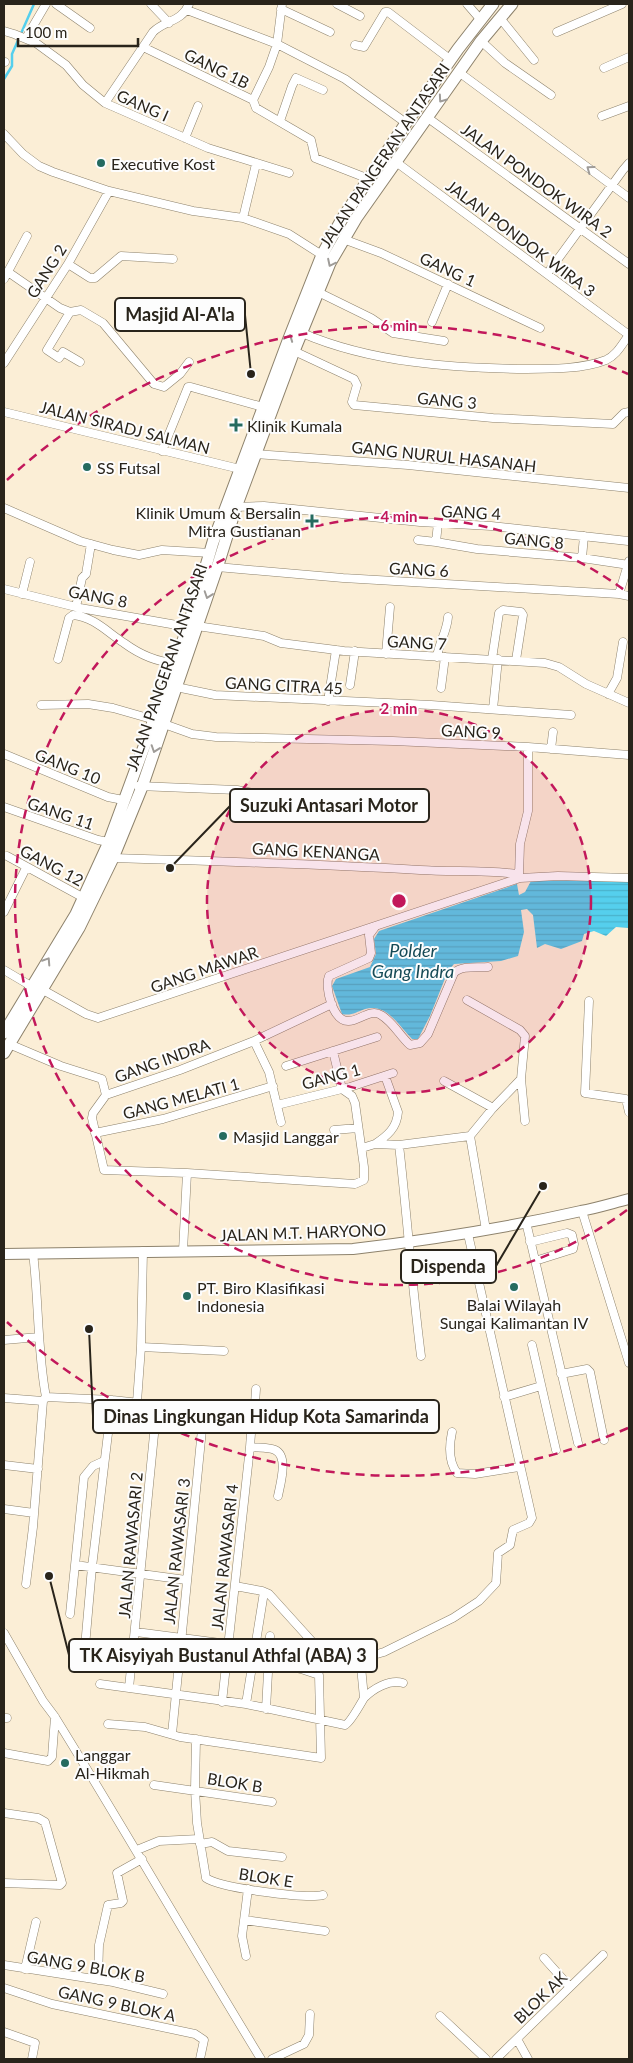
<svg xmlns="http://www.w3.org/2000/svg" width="633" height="2063" font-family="Lato,sans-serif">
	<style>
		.water { fill: url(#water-rules) }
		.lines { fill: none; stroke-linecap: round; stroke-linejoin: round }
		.stream { stroke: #55cfed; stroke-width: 2.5 }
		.minor-casing { stroke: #8d826c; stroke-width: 9 }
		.major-casing { stroke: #8d826c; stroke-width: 12 }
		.highway-casing { stroke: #8d826c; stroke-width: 13 }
		.minor { stroke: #fff; stroke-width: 8 }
		.major { stroke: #fff; stroke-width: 10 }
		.highway { stroke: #fff; stroke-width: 11 }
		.oneway { stroke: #9f9c98 }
		.ring { fill: none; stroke: #c2185b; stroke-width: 2.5; stroke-dasharray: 9 6 }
		.poi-dot { fill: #256b60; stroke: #fdfdfd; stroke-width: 2 }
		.labels { text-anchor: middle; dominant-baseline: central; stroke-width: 4; stroke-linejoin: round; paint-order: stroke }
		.street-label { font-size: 16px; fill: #29241b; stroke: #fdfdfd }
		.poi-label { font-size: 16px; fill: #29241b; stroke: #fdfdfd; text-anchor: start }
		.water-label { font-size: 18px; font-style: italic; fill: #154a56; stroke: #fdfdfd }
		.centre { fill: #c2185b; stroke: #fdfdfd; stroke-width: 2.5 }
		.ring-label { font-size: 15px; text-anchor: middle; font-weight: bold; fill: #c2185b; stroke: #fdfdfd; stroke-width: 4; stroke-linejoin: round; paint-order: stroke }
		.leader { fill: none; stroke: #29241b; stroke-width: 2 }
		.callout-dot { fill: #29241b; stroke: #fdfdfd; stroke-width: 2 }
		.callout { fill: #fdfdfd; stroke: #29241b; stroke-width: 2 }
		.callout-label { font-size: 18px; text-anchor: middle; font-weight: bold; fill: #29241b }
	</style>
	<defs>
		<pattern id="water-rules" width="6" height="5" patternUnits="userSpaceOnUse" patternTransform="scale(1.25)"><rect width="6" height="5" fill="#55cfed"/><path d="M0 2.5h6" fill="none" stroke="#4ab2cb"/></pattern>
	</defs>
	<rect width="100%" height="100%" fill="#fbeed6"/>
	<path class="water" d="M571 880 629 882V928L616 927 606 936 594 931 584 934 582 941 561 949 545 944 537 948 533 915 527 909 521 910 524 932 518 956 501 961 454 964 448 971 430 1016 418 1039H412C398 1025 387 1003 365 1009 356 1012 352 1016 342 1014L332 986 336 979 370 967 376 954 374 939 379 931 517 884 519 895 525 892 531 881Z"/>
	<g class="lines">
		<path class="stream" d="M4 79 12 66V54L34 4"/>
		<g class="minor-casing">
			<path id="minor" d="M56 4 90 28
				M151 4 169 23
				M337 4 360 16
				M467 4 480 19
				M281 9 330 32
				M187 10 277 44 345 79 406 123
				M500 18 534 60
				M4 31 14 34 36 43 66 65 83 85 105 103 208 148 289 173
				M557 32 622 4
				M26 38 46 4
				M481 41 505 63 551 95
				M355 45 364 47 385 12H388L451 60
				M143 47 253 100
				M4 62H5
				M604 68 629 57
				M460 73 629 198
				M253 100 256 108 311 140 315 158 369 179
				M253 100 269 67 277 44 282 4
				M105 103 153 32C165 20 182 22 189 4
				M602 116 629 106
				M428 118 629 264
				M280 121 292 86 296 78 323 90
				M4 134 23 154 39 166 53 172 109 191 193 211 243 218 289 234 322 255
				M185 138 198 106
				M396 162 629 335
				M243 218 256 164
				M343 239 381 253 540 328
				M68 264 90 278H95L121 256 173 259
				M8 272 60 308 70 312 81 310 103 323 154 384 164 387 180 374 189 362
				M547 274 623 170 629 163
				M4 279 27 236
				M318 292 371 318 393 333 444 341
				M70 312 47 350 59 358 63 352 80 362
				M432 322 448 284
				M302 333C372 363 452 368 527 369 550 369 584 369 606 360 617 355 622 344 629 335
				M294 351 354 379 357 385 352 402 354 405 493 418 613 424 624 413 629 412
				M4 363 68 264 109 191
				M4 412 240 469
				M162 451 188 387H191L263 407
				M255 454 408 465 629 488
				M236 507 264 506 420 522 491 526 628 541
				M4 508 80 541 113 550 139 555 162 550 210 553
				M418 540 436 542 438 523
				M436 542 477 549 582 558 629 565
				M582 558 584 536
				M629 561 619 594 629 596
				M217 567 343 578 619 594
				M4 589 80 608 188 627
				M22 594 30 562
				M76 607 82 578 86 574 91 544
				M197 626 264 636 281 643 344 651 545 663 559 667 586 684 629 703
				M386 654 390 607
				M437 657C439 642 447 632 448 617
				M58 659 69 618 73 615C94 617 107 632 124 643 139 654 157 662 175 663
				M492 659 499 613 503 610 521 612 523 615 516 660
				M350 685 355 651
				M176 687 215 695 431 705 571 715
				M441 688 445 657
				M608 694 617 678 623 642
				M328 701 336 650
				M41 705 88 704 113 708 155 720
				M493 709 498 659
				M164 724 192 734 216 737 393 741 528 747 629 755
				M551 749 553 732
				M4 754 108 797 123 800
				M138 786 237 790 253 793 285 803 341 804
				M4 807 98 840 109 842
				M7 856 84 898
				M113 858C215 861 317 864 420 870 452 872 485 870 518 874
				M519 876 520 844 528 811V747
				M4 912 26 868
				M375 927 369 935 371 953 369 958 329 976C324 987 333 1021 348 1021 358 1022 370 1008 381 1015 393 1022 400 1036 410 1045L420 1043 428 1034 454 973C462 965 477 968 488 967
				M4 970 31 986
				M43 990 86 1014 98 1018 520 878 558 876 629 878
				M467 1000 520 1030 525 1036 521 1079 493 1108 470 1136 486 1230
				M589 1001 585 1093 626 1099 629 1112
				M254 1041 269 1072 281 1122
				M9 1044 61 1066 102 1079 106 1095 180 1070 254 1041 332 1004
				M286 1066 377 1037
				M521 1079 525 1121
				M444 1081 493 1108
				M106 1095 93 1113 92 1118 104 1170 187 1173 355 1184 364 1180V1167L355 1103 352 1096 342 1089 333 1051
				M277 1105 350 1087 393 1073
				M334 1130 358 1128
				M95 1133 163 1119 273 1086
				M375 1144C387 1136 397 1128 398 1112L385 1076
				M362 1148 375 1144 399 1145
				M582 1211 629 1363
				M526 1222 578 1443
				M530 1242 567 1233 572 1235 574 1244 573 1249 535 1261
				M183 1251 187 1173
				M4 1340 39 1337
				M532 1345 556 1450
				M141 1347 224 1351
				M421 1356C412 1286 407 1215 399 1145L470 1136
				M561 1374 587 1369 590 1372 604 1440
				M46 1397 112 1400 250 1415
				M504 1397 541 1386
				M4 1398 43 1401
				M137 1402 141 1347 143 1251
				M250 1415 255 1404 256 1389
				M452 1432C449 1446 448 1461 457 1473L475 1474 519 1467
				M250 1447C257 1448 268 1447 275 1450 289 1456 280 1485 278 1496
				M4 1465 38 1469
				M4 1509 34 1513
				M75 1565 186 1580
				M26 1584 33 1527 43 1401 46 1397C37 1350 39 1301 33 1253
				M235 1586 262 1591 269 1594 317 1647 360 1656 377 1654 384 1652 453 1618 479 1601 496 1583 498 1553 510 1545 513 1530 529 1523 532 1518 468 1234
				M70 1614 84 1477 93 1466 104 1461
				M136 1632 228 1644
				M4 1633 43 1701 55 1717C125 1830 191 1945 261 2059
				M84 1658 92 1567 112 1400
				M100 1684 246 1704 345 1725C350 1723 360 1705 364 1698L360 1656
				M129 1688 157 1404
				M364 1698C373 1689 389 1679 403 1683
				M222 1702 250 1447 252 1420 250 1415
				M246 1704 264 1592
				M266 1709 270 1636
				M4 1718H7
				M108 1724 145 1727 180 1737 321 1758 319 1675 301 1669 269 1662
				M172 1734 204 1409
				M196 1739 195 1790 197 1823 206 1878C220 1888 306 1899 323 1895
				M4 1753 48 1761 52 1757 55 1717
				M154 1785 272 1802
				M4 1813 38 1818 45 1822 62 1883 60 1885 4 1883
				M200 1844 212 1842 228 1851 282 1857
				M137 1850 159 1841 199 1839
				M244 1920 325 1931
				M246 1956 242 1936 248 1889
				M544 1958 570 1987
				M4 1965 113 1982 163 1994
				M25 1969 36 1922
				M98 1980 99 1945 108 1905 121 1903 123 1901 117 1873 142 1859
				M4 1988 52 2004 195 2034 204 2040 200 2059
				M440 2016 486 2059
				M4 2032 35 2043 32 2059
				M517 2039 528 2059
				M272 2059 304 2044 309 2035 310 2014
				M496 2059 603 1955"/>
		</g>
		<g class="major-casing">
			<path id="major" d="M4 1254 353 1249C430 1240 506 1228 581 1211 597 1208 613 1203 629 1199"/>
		</g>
		<g class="highway-casing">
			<path id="highway" d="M4 1033 76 914 109 842 188 627 213 542 288 341 322 255 342 219 406 123 458 49 493 4
				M4 1053 79 928 113 858 142 787 217 568 236 507 294 351 330 263 357 217 481 41 512 4"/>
		</g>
		<use href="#minor" class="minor"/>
		<use href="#major" class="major"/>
		<use href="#highway" class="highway"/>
	</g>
	<defs><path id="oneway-chevron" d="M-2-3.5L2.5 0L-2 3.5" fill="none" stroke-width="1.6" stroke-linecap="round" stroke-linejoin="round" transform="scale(1.25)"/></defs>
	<g class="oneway">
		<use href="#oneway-chevron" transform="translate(442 99) rotate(125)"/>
		<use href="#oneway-chevron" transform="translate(590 169) rotate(-144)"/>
		<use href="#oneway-chevron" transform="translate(331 263) rotate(116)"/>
		<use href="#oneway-chevron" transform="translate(289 338) rotate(-69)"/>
		<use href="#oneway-chevron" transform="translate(208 595) rotate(109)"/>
		<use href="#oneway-chevron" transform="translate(155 749) rotate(109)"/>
		<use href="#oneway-chevron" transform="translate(47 961) rotate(-57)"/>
	</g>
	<circle cx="399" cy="901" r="192" fill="#c2185b" fill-opacity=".12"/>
	<g class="ring">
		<circle cx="399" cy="901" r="192"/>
		<path d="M627 1210A384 384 0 1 1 627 592"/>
		<path d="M628 1428A575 575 0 0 1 7 1322M7 480A575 575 0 0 1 628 374"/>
	</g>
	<g class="poi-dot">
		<circle cx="101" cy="163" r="5"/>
		<path d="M233.5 417.5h5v5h5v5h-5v5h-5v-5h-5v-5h5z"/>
		<circle cx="87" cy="467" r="5"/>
		<path d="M309.5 513.5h5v5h5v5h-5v5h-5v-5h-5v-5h5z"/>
		<circle cx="223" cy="1136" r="5"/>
		<circle cx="514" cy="1287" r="5"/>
		<circle cx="187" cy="1296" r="5"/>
		<circle cx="65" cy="1763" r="5"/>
	</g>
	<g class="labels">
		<g class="street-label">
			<text transform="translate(217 68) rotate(26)">GANG 1B</text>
			<text transform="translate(143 105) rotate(24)">GANG I</text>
			<text transform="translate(384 155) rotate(-56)">JALAN PANGERAN ANTASARI</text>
			<text transform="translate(537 180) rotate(36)">JALAN PONDOK WIRA 2</text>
			<text transform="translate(521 238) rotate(37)">JALAN PONDOK WIRA 3</text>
			<text transform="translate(448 269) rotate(25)">GANG 1</text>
			<text transform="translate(46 271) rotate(-58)">GANG 2</text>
			<text transform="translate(447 400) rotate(5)">GANG 3</text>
			<text transform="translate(125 427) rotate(14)">JALAN SIRADJ SALMAN</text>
			<text transform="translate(444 456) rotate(6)">GANG NURUL HASANAH</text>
			<text transform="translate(471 512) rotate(3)">GANG 4</text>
			<text transform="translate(534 540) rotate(5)">GANG 8</text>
			<text transform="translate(419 569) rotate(3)">GANG 6</text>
			<text transform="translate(98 596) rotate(11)">GANG 8</text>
			<text transform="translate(417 642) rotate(3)">GANG 7</text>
			<text transform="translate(166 667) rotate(-71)">JALAN PANGERAN ANTASARI</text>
			<text transform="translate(284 685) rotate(3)">GANG CITRA 45</text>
			<text transform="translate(471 731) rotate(3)">GANG 9</text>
			<text transform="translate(68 766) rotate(22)">GANG 10</text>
			<text transform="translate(61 813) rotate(19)">GANG 11</text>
			<text transform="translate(316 851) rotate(3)">GANG KENANGA</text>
			<text transform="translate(52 865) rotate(28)">GANG 12</text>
			<text transform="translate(204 969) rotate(-19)">GANG MAWAR</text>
			<text transform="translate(162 1060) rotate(-20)">GANG INDRA</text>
			<text transform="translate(331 1076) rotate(-15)">GANG 1</text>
			<text transform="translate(181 1098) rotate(-15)">GANG MELATI 1</text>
			<text transform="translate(303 1232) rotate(-2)">JALAN M.T. HARYONO</text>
			<text transform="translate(130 1545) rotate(-85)">JALAN RAWASARI 2</text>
			<text transform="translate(176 1551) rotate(-84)">JALAN RAWASARI 3</text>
			<text transform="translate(224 1557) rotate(-84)">JALAN RAWASARI 4</text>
			<text transform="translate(235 1782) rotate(9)">BLOK B</text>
			<text transform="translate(266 1877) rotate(9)">BLOK E</text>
			<text transform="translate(86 1966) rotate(10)">GANG 9 BLOK B</text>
			<text transform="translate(540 1997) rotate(-44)">BLOK AK</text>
			<text transform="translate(117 2003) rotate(12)">GANG 9 BLOK A</text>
		</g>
		<g class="poi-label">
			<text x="111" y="163">Executive Kost</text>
			<text x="247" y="425">Klinik Kumala</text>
			<text x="97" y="467">SS Futsal</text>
			<text x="301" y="512" text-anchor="end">Klinik Umum &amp; Bersalin<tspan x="301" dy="18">Mitra Gustianan</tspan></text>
			<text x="233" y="1136">Masjid Langgar</text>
			<text x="197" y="1287">PT. Biro Klasifikasi<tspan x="197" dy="18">Indonesia</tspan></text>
			<text x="514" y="1304" text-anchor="middle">Balai Wilayah<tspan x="514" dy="18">Sungai Kalimantan IV</tspan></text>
			<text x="75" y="1754">Langgar<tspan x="75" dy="18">Al-Hikmah</tspan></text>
		</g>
		<g class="water-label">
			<text x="413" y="950">Polder<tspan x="413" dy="21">Gang Indra</tspan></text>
		</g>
	</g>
	<circle cx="399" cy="901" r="8" class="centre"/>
	<g class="ring-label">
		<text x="399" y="331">6 min</text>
		<text x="399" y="522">4 min</text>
		<text x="399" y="714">2 min</text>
	</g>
	<path class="leader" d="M251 374L245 315M170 868L230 806M543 1186L496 1266M89 1329L93 1416M49 1576L69 1655"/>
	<g class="callout-dot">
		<circle cx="251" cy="374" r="5"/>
		<circle cx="170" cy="868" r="5"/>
		<circle cx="543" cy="1186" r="5"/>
		<circle cx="89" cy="1329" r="5"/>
		<circle cx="49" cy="1576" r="5"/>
	</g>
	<g class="callout">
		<rect x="115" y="298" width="130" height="33" rx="5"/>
		<rect x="230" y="789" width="199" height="33" rx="5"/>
		<rect x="401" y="1250" width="95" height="33" rx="5"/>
		<rect x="93" y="1400" width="346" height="33" rx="5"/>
		<rect x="69" y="1639" width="308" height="33" rx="5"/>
	</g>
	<g class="callout-label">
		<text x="180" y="321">Masjid Al-A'la</text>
		<text x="329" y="812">Suzuki Antasari Motor</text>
		<text x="448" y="1273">Dispenda</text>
		<text x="266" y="1423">Dinas Lingkungan Hidup Kota Samarinda</text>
		<text x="223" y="1662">TK Aisyiyah Bustanul Athfal (ABA) 3</text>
	</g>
	<rect width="633" height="2063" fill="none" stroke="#29241b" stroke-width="10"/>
	<path d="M18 38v8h120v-8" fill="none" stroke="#29241b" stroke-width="2.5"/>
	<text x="25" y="38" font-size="15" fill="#29241b" stroke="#fdfdfd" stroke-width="4" paint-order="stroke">100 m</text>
</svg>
